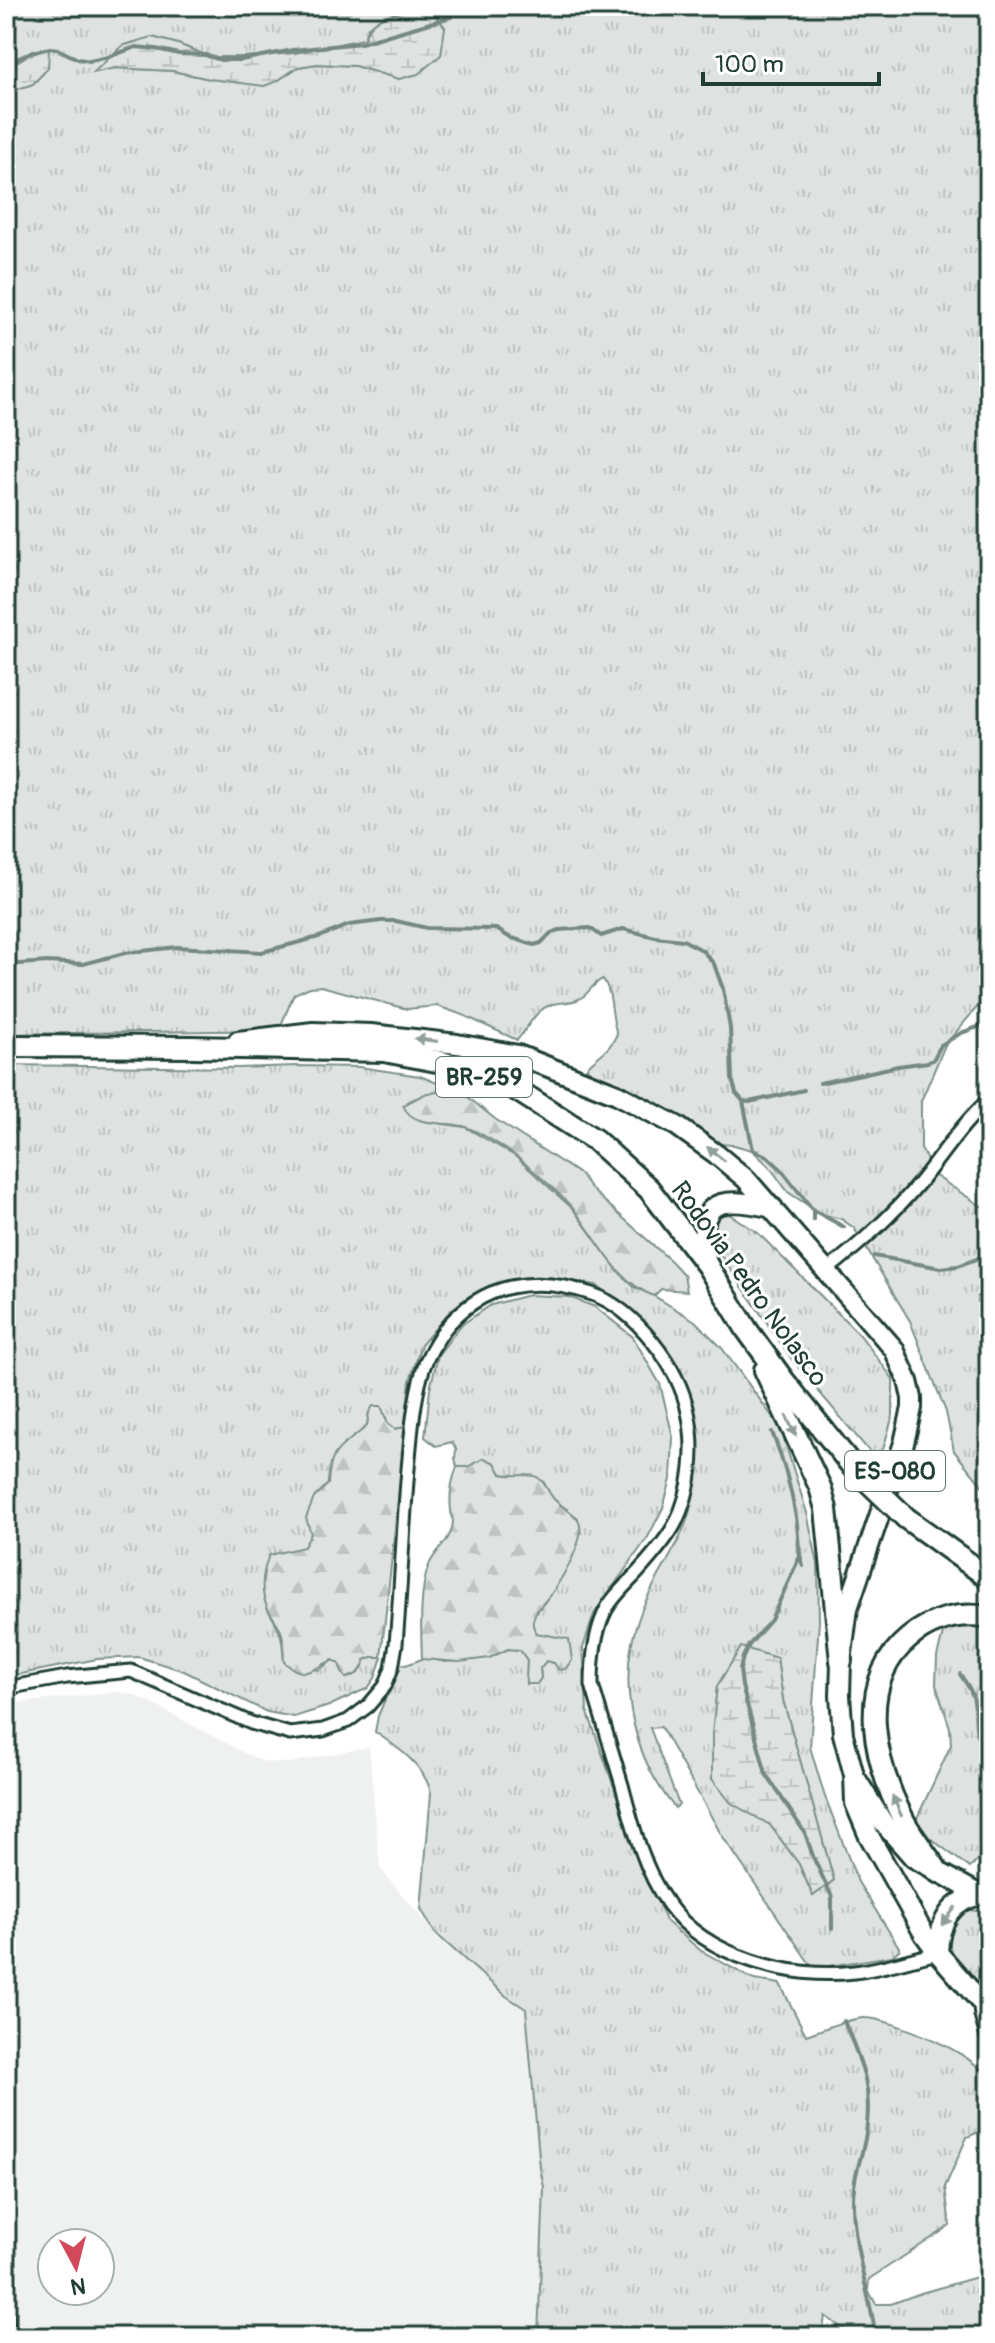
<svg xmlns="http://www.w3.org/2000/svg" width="995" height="2343" font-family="Pangolin,sans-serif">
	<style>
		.built { fill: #eef1f0; fill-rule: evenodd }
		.grass { fill: url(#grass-tufts); stroke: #7e908b; stroke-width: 2; fill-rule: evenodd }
		.forest { fill: url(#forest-firs); stroke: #7e908b; stroke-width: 2 }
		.wetland { fill: url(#wetland-marsh); stroke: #7e908b; stroke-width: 2 }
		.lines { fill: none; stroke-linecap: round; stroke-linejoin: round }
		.stream { stroke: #758883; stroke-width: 4 }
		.street-casing { stroke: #1f3d34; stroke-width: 17 }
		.primary-casing { stroke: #1f3d34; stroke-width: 24 }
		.highway-casing { stroke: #1f3d34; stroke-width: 26 }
		.street { stroke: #fff; stroke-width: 11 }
		.primary { stroke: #fff; stroke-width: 18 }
		.highway { stroke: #fff; stroke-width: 20 }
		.highway-bridge-casing { stroke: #1f3d34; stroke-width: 26; stroke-linecap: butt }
		.highway-bridge { stroke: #fff; stroke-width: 20 }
		.oneway { fill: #8f9e9a }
		.labels { text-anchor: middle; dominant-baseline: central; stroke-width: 6; stroke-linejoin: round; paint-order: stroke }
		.shield { fill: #fff; stroke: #627771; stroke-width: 2 }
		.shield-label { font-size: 24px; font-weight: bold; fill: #1f3d34 }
		.street-label { font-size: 26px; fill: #1f3d34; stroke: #fff }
	</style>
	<defs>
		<pattern id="grass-tufts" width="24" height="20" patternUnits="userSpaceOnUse" patternTransform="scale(2)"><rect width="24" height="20" fill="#dee3e2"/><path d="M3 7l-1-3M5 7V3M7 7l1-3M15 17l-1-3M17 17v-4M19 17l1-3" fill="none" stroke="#bec4c2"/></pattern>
		<pattern id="forest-firs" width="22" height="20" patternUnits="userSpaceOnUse" patternTransform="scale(2)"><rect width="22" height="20" fill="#dee3e2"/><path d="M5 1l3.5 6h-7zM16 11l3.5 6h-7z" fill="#bec4c2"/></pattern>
		<pattern id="wetland-marsh" width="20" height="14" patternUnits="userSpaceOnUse" patternTransform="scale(2)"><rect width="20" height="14" fill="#dee3e2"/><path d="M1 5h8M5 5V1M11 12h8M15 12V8" fill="none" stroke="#bec4c2"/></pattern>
	</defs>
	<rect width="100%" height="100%" fill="#fff"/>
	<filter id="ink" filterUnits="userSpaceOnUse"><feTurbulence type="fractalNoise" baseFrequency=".0125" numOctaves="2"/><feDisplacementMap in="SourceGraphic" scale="16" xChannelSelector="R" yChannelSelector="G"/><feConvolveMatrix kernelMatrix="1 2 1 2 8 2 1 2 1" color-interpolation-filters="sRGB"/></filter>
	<g filter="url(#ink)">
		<path class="built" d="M118 1692 134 1695 149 1702 246 1754 266 1762 288 1763 369 1747 380 1869 435 1933 506 1996 526 2009 540 2168 544 2187 538 2337H10L6 2294V1831L11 1830 6 1768V1704ZM52 2243H100V2291H52Z"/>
		<path class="grass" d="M6 6H989V996L984 999 945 1045 921 1101V1148L934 1175 989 1211V1494L954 1451 946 1412 910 1321 854 1228 841 1219 821 1214 788 1192 769 1166 752 1150 734 1145 701 1143 586 1068C599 1054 609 1052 617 1034 610 1016 614 995 603 979 592 983 590 994 579 999 571 1003 562 1002 553 1004 535 1009 529 1027 517 1040L463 1015 437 1006 407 1009 321 986 310 987 294 994 279 1030 6 1034V93L33 84 48 68 28 55 6 69ZM405 11 399 79 355 66 317 64 298 67 277 81 210 79 173 71 115 68 95 72 122 46 152 37 178 44 210 57H245L295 53 364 39 367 28 382 17Z
			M6 1065 239 1068 295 1066 359 1067 420 1076 464 1094C442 1089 427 1093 407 1102L423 1121 465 1127 515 1156 573 1209 618 1271 634 1287 654 1296 695 1321 721 1347 780 1427 807 1513 818 1564 819 1621 810 1747 824 1794 858 1882 900 1949 892 1956 829 1966 812 1967 721 1834 661 1727 650 1728 679 1805 675 1808C631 1755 615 1677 641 1612 656 1574 685 1541 692 1501L691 1417 668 1357 634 1314 596 1285 547 1277 497 1284 452 1309 421 1345 410 1381 405 1427 395 1429 388 1425 385 1414 369 1412 367 1426C345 1446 330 1450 328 1484L314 1498 311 1534 304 1548 292 1550 267 1608C282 1633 282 1634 284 1662L319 1670 333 1660 339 1663 342 1672 347 1678C358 1675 362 1671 365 1660L372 1657H382L375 1678 368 1688 329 1706 294 1717 267 1712 184 1671 139 1657 97 1659 6 1677ZM777 1658 783 1700 834 1880 813 1896 799 1864 770 1825 712 1779V1736L717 1686Z
			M729 1214 757 1232 860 1335 893 1379V1415L879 1463 793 1361 709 1238 716 1216Z
			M529 1295 569 1297 595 1307 633 1337 660 1384 673 1437 671 1479 663 1508 648 1537 594 1614 583 1648 587 1710 637 1853 666 1921 700 1950 754 1980 780 1984 806 2035C822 2030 851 2017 866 2018 891 2019 978 2054 986 2078 991 2094 988 2112 988 2128L967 2137 945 2187 950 2226 869 2279 868 2290 876 2304H891L921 2293 984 2275 989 2276V2337H855L825 2316 822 2337H538L544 2187 540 2168 526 2009 506 1996 435 1933 421 1909 431 1793C424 1764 398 1748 375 1732L378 1716 400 1664 406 1665 422 1659H431L445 1662 489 1658 508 1649 520 1650 527 1660 526 1684 541 1678 540 1668 546 1661 554 1663 532 1625 533 1617 554 1590 578 1544V1518L552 1498 543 1481 501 1474 495 1463 476 1462 468 1467H457L455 1458 456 1449 452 1442 436 1446 425 1437 430 1389 438 1355 461 1325 491 1305Z
			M941 1618 989 1621V1838L980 1846 979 1859 970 1868 930 1838 916 1820 951 1745 950 1728 936 1685 937 1657 943 1633Z
			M958 1909 980 1911 989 1919V2002L936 1943Z"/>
		<path class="forest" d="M449 1091 464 1094 495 1119 581 1175 592 1190 672 1262 684 1275 687 1291 661 1289 654 1296C617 1282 599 1242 576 1212 562 1195 534 1171 517 1157 505 1148 477 1130 463 1126 443 1121 412 1128 403 1105L427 1093Z
			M373 1406H381L388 1424 395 1429 406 1427 381 1657H372L365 1660C362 1671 358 1675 346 1678L342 1672 339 1663 333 1660C313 1668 306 1682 284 1662 283 1652 285 1641 281 1631 278 1623 272 1617 268 1609 259 1591 262 1573 269 1555L304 1547 311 1534 306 1518 314 1498 328 1484C330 1446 342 1448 367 1426L369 1412Z
			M484 1458 495 1463 501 1474C513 1477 529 1473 537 1477 546 1482 548 1494 556 1501 563 1508 575 1513 579 1522 586 1539 563 1576 554 1590 547 1600 534 1610 533 1621 532 1626 534 1628 536 1633L569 1639 572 1660 565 1669 559 1670 554 1663 546 1661 540 1668 541 1678 537 1684H526L527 1660 520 1650 508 1649 489 1658 459 1662 422 1659C421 1631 419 1591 429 1565 435 1550 452 1541 453 1522 453 1518 451 1514 451 1510 449 1494 451 1482 457 1467H468Z"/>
		<path class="wetland" d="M405 11H432L445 27 441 55 418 74 399 79 355 66 317 64 298 67 277 81 264 86 210 79 173 71 115 68 93 73 122 46 152 37 178 44 210 57H245L295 53 364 39C369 19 386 15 405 11Z
			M49 49 48 68 33 84 6 93V69L28 55Z
			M741 1647 777 1658 783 1700 834 1880 813 1896 799 1864 770 1825 731 1803 712 1779V1736L717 1686Z"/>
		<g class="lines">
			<path class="stream" d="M6 64 32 52 50 48 57 49 78 59 90 61 108 57 136 47 156 49 179 54 205 55 221 60H241L293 50 361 43 451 17
				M6 965 47 962 83 964 125 953 177 947 262 952 319 937 349 925 381 921H396L427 928 496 929 509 937 534 945 541 943 551 933 559 930 590 928 601 936 623 929 655 937 683 940 702 950 714 964 723 989 730 1028 732 1079 736 1093 743 1101 753 1150 767 1156 781 1169 813 1210 844 1227
				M820 1083 898 1066 928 1062 933 1060 941 1045 961 1033 989 1023
				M743 1101 749 1102 804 1090
				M813 1220V1210
				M874 1256 941 1268 958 1266 989 1254
				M772 1432C783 1459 791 1488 796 1517 799 1534 797 1550 803 1566
				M800 1556 771 1620 749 1645 743 1657 740 1669 742 1686 766 1774 805 1833 814 1859 832 1897V1928
				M960 1674C965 1682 971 1689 973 1697 979 1717 969 1737 989 1751
				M844 2021C861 2063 873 2085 866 2133 862 2159 852 2178 853 2205 854 2251 869 2292 876 2337"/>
			<g class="street-casing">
				<path id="street" d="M825 1272C861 1243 890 1218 920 1182 943 1154 961 1124 989 1100
					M6 1688 67 1677 131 1671 251 1723 290 1734 323 1730 348 1721 368 1706 385 1686 392 1668 396 1644C401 1586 403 1527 408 1469 411 1437 413 1404 422 1373 426 1357 435 1343 444 1330 482 1282 536 1275 592 1294 635 1309 679 1367 688 1412 696 1449 692 1490 675 1524 666 1541 651 1557 638 1572 627 1584 610 1599 604 1614 594 1636 592 1661 592 1685 602 1718 612 1751 622 1785 632 1823 644 1871 668 1904 706 1957 792 1980 854 1972 882 1969 910 1959 938 1953
					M979 2000 981 2016 989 2044
					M6 2307 8 2337"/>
			</g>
			<g class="primary-casing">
				<path id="primary" d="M238 1041 313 1032 371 1034 457 1044 518 1055 617 1094 677 1126 716 1154 746 1179 894 1349 908 1381 912 1398V1408L904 1443 848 1608 841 1661 840 1696 843 1734 854 1775 855 1803 868 1834 924 1934 938 1953 979 2000 989 2007
					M707 1265C695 1200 715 1195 773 1208
					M855 1777 884 1824 914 1858 989 1900
					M938 1953C939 1923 950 1900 982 1895"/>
			</g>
			<g class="highway-casing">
				<path id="highway" d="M6 1046 192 1047 384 1051 442 1062 509 1085 595 1140 649 1189 707 1265 747 1330 784 1381 853 1467
					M765 1370 820 1487 826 1509 841 1661
					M906 1518 989 1578
					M938 1872C927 1855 913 1838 904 1821 876 1766 853 1684 909 1638 932 1619 960 1612 989 1617"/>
			</g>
			<use href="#street" class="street"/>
			<use href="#primary" class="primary"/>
			<use href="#highway" class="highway"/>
			<g class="highway-bridge-casing">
				<path id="highway-bridge" d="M853 1467 906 1518"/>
			</g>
			<use href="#highway-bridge" class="highway-bridge"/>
		</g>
		<defs><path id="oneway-solid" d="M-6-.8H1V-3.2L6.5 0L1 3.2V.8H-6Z" transform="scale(2)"/></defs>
		<g class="oneway">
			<use href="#oneway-solid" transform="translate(426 1040) rotate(-173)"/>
			<use href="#oneway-solid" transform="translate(716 1154) rotate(-142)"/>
			<use href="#oneway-solid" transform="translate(791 1426) rotate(65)"/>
			<use href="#oneway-solid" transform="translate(897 1806) rotate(-114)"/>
			<use href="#oneway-solid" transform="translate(949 1916) rotate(126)"/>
		</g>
	</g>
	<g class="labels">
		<g class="shield">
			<rect x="436" y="1057" width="96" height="40" rx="6"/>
			<rect x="845" y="1451" width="100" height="40" rx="6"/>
		</g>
		<g class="shield-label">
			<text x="484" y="1077">BR-259</text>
			<text x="895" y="1471">ES-080</text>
		</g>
		<g class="street-label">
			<text transform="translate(749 1284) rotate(54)">Rodovia Pedro Nolasco</text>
		</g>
	</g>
	<rect width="995" height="2343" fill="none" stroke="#fff" stroke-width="32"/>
	<rect x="16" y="16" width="963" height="2311" fill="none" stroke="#1f3d34" stroke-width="3" filter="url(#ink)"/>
	<g transform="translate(76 2267) rotate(173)"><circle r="38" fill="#ffffff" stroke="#a5b1ae" stroke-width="2"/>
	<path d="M0-6L14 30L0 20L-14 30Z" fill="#d1495b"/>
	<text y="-12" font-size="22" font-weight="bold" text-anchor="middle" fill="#1f3d34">N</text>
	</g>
	<path d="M703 72v12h176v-12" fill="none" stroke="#1f3d34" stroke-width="4"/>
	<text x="715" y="72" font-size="24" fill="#1f3d34" stroke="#ffffff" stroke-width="6" paint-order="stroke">100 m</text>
</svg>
